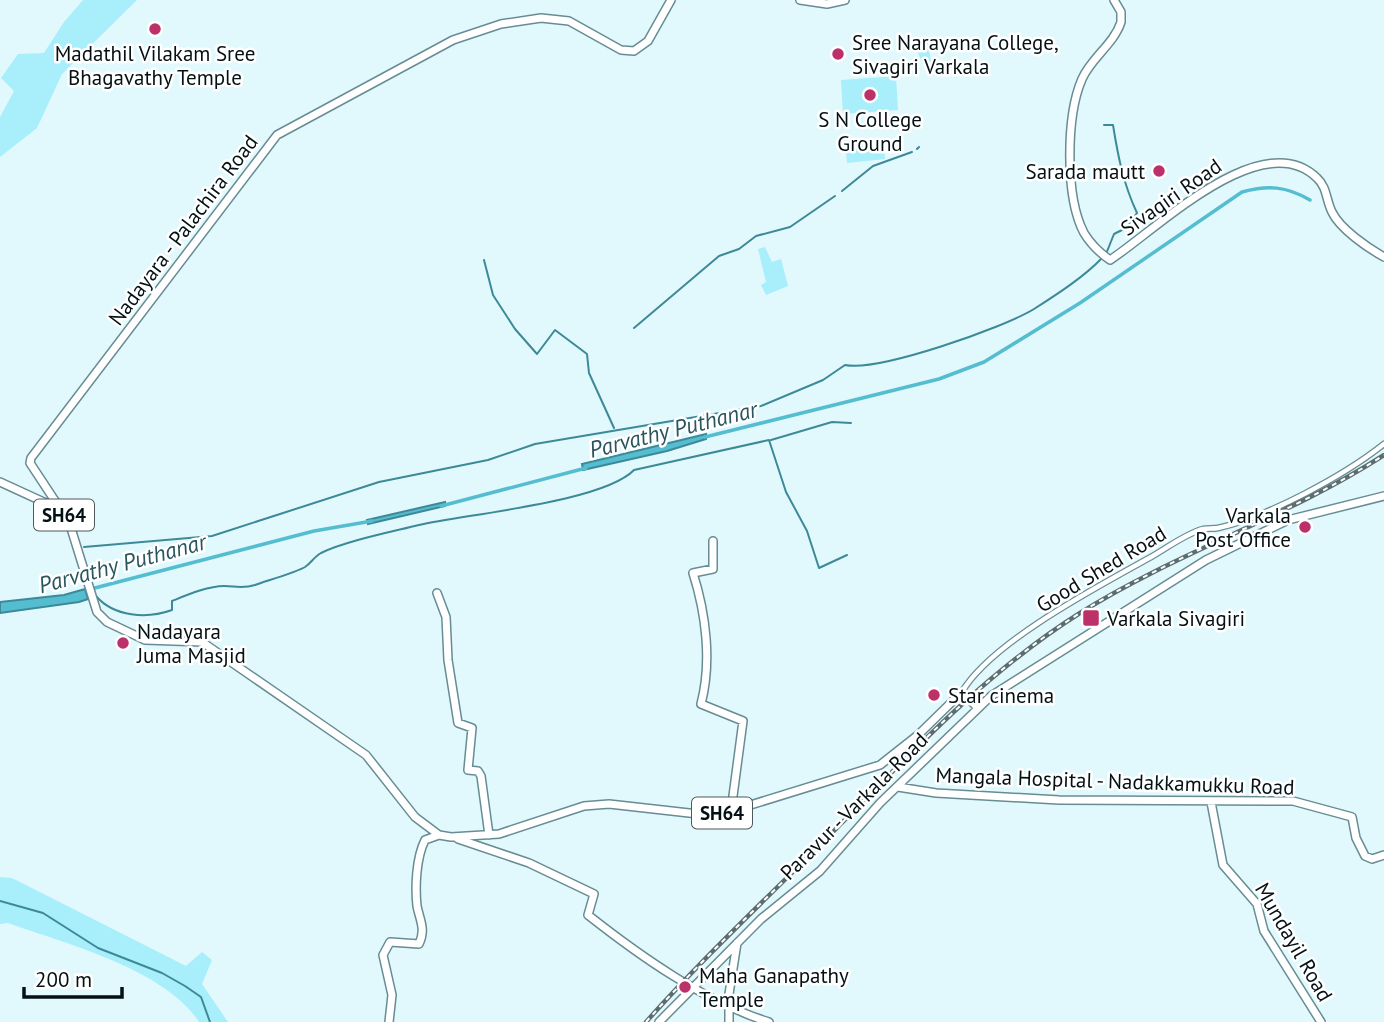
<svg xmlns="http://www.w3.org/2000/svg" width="1384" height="1022" font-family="'PT Sans',sans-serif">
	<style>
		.green { fill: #a8eefb }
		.water { fill: #55bdd0; stroke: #3d8998; stroke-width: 2 }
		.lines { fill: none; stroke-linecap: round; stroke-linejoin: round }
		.stream { stroke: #3d8998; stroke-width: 2 }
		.canal { stroke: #55bdd0; stroke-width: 3.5 }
		.minor-casing { stroke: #678c93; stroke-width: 7 }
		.major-casing { stroke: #678c93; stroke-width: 10 }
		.minor { stroke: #fff; stroke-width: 4.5 }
		.major { stroke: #fff; stroke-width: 7 }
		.rail-casing { stroke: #5c6d71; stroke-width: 4.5 }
		.rail { stroke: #fff; stroke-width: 2; stroke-dasharray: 5; stroke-linecap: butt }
		.poi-dot { fill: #bc3169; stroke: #fff; stroke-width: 2.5 }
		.labels { text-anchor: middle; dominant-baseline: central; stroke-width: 5; stroke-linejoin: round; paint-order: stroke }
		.shield { fill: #fff; stroke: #4f585a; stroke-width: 2 }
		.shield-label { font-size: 19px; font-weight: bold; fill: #041114 }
		.poi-label { font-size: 21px; fill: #041114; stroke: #fff; text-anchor: start }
		.street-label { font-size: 21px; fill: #041114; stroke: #fff }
		.water-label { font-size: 23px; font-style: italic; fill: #28555e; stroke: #fff }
	</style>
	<rect width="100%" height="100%" fill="#e1f9fd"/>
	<path class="green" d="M83 0H137L62 74 37 128 0 157V117L14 91 1 78 18 54 44 53 64 22Z
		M928 42 931 62 923 64 914 44Z
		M896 76 898 110 843 114 841 80Z
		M883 138 885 159 847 163 845 142Z
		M765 247 772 262 781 259 788 286 766 295 761 285 766 282 758 249Z
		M0 877 12 878 186 966 202 952 212 960 202 984 228 1022H199C165 969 64 943 8 923L0 924Z"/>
	<path class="water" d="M706 434V439L667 451 583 470 582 464Z
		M445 502V506L368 524 367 520Z
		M85 589 88 599 79 602 0 613V602L64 595Z"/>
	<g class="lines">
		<path class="stream" d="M1104 125H1113C1118 156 1123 183 1137 213L1126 228 1114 234 1106 254
			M917 149 919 147
			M842 191 873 166 912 152
			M484 260 493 295 515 329 537 354 555 330 587 354 589 373 614 428
			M634 328 719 256 739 249 756 236 790 227 835 196
			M771 440 832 422 851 423
			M84 547 212 536 379 482 488 460 535 444 761 406 823 380 845 365C878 372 1003 328 1034 309 1056 295 1084 277 1102 258
			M96 596C114 617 147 619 172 610V601C187 595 208 586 224 586 235 586 242 589 255 585 266 581 297 572 305 567 311 563 314 557 321 553 346 541 391 532 419 525 467 514 603 502 634 470L769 440 786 492 807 531 819 568 847 555
			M0 901 43 913 98 948 162 973 185 986 201 997 210 1022"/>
		<path class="canal" d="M705 437 939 379 984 362 1080 303 1242 192C1268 185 1286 186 1310 200
			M441 506 586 468
			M91 589 314 531 372 521"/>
		<g class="minor-casing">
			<path id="minor" d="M962 692C991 642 1099 586 1151 557 1167 548 1185 534 1203 529 1208 528 1213 529 1218 528 1268 517 1345 475 1384 444"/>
		</g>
		<g class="major-casing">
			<path id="major" d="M800 0 827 4 845 0
				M1114 0 1121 12V22C1114 44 1091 58 1082 79 1066 116 1065 197 1084 233 1090 243 1100 253 1110 260 1156 230 1262 124 1317 178 1327 187 1326 200 1332 212 1340 229 1368 248 1384 257
				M0 482 61 510 70 525 97 612 107 622 145 640 202 642 366 755 415 817 439 835 451 837 499 834 584 806 609 804 707 815 731 811 880 765 918 735 962 692 977 707
				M61 510 30 463 31 458 277 135 453 40 501 24 541 18 569 21 621 50 634 51 648 41 671 0
				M713 541V569L693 573C706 614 712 662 701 704L743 721 731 811
				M437 593 446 617 448 660 458 723 472 728 468 770 478 771 481 776 489 835
				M898 787 936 793 1059 800 1293 801 1352 817 1356 838 1365 856 1372 859 1384 855
				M1211 802 1223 865 1257 904 1264 931 1321 1022
				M458 839 529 863 594 894 588 915C640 956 705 1002 769 1022
				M389 1022 392 995 383 955 390 942 419 944C426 929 420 921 417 906 415 887 416 858 425 840L439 835
				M659 1022 761 919 820 871 880 803 991 696 1206 560 1288 520 1384 496
				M729 1022V994L737 943"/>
		</g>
		<use href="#minor" class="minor"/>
		<use href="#major" class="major"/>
		<g class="rail-casing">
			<path id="rail" d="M646 1022C702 959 764 901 824 841 904 760 983 674 1080 613 1177 552 1288 517 1384 455"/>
		</g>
		<use href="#rail" class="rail"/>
	</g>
	<g class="poi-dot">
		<circle cx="155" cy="29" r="7"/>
		<circle cx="838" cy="54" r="7"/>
		<circle cx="870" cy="95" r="7"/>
		<circle cx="1159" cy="171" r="7"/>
		<circle cx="1305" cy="527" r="7"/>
		<rect x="1082" y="609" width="18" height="18" rx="3.5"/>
		<circle cx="123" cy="643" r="7"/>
		<circle cx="934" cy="695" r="7"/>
		<circle cx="685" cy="987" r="7"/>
	</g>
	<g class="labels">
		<g class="shield">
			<rect x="34" y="499.5" width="60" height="31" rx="5"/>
			<rect x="692" y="797.5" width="60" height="31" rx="5"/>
		</g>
		<g class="shield-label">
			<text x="64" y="515">SH64</text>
			<text x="722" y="813">SH64</text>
		</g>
		<g class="poi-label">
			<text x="852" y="42">Sree Narayana College,<tspan x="852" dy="24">Sivagiri Varkala</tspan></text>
			<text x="155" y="53" text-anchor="middle">Madathil Vilakam Sree<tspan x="155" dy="24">Bhagavathy Temple</tspan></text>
			<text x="870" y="119" text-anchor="middle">S N College<tspan x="870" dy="24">Ground</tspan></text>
			<text x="1145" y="171" text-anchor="end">Sarada mautt</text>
			<text x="1291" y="515" text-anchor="end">Varkala<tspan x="1291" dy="24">Post Office</tspan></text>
			<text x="1107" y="618">Varkala Sivagiri</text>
			<text x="137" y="631">Nadayara<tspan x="137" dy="24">Juma Masjid</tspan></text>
			<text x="948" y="695">Star cinema</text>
			<text x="699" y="975">Maha Ganapathy<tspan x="699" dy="24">Temple</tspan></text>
		</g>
		<g class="street-label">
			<text transform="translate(1171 197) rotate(-35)">Sivagiri Road</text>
			<text transform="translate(183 230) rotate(-53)">Nadayara - Palachira Road</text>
			<text transform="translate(1101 569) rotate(-31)">Good Shed Road</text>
			<text transform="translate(1115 781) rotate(2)">Mangala Hospital - Nadakkamukku Road</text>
			<text transform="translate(854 806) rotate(-45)">Paravur - Varkala Road</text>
			<text transform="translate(1294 942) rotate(60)">Mundayil Road</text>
		</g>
		<g class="water-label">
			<text transform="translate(673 429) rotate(-14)">Parvathy Puthanar</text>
			<text transform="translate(122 563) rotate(-15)">Parvathy Puthanar</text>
		</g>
	</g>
	<path d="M24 987v10h98v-10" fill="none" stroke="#041114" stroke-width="3.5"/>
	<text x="35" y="987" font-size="21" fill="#041114" stroke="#ffffff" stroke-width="5" paint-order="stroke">200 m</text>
</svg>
